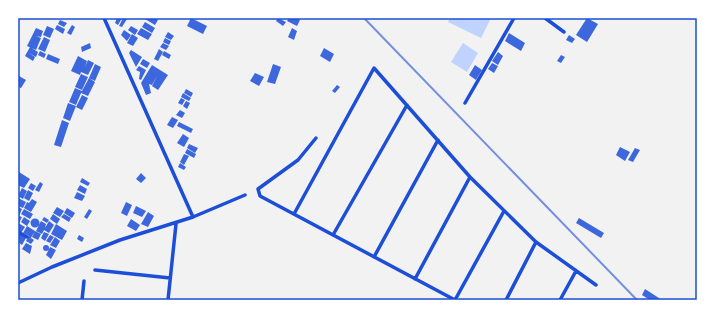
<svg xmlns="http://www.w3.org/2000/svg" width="715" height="318" font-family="Georgia,serif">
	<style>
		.water { fill: #bfd3fe }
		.building { fill: #3d67dc }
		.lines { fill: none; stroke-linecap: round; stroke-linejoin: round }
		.minor { stroke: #1d4ed8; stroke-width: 3.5 }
		.rail { stroke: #7290e2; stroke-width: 2 }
		.neatline { fill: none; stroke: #1d4ed8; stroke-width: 1.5 }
	</style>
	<rect width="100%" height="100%" fill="#f2f2f2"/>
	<path class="water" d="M450 18H491L481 38 448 22Z
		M463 43 478 53 467 72 451 62Z"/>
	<path class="building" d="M117 18H122L118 25 115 23Z
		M123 18 127 19 122 27 119 26Z
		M146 18H155L158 20 155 25 145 19Z
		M191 18 207 26 203 34 187 26Z
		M278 18 286 22 283 26 276 21Z
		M289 18H297L300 20 297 26 287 21Z
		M587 18 598 24 587 42 576 35Z
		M60 20 67 23 64 27 58 24Z
		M145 22 155 28 152 33 142 27Z
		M57 25 65 29 63 34 55 29Z
		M72 25 75 27 71 35 67 33Z
		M47 26 54 29 50 38 43 35Z
		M131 26 138 30 135 35 128 30Z
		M36 28 43 31 41 37 36 36 41 38 36 50 27 46Z
		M141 28 152 34 148 40 137 34Z
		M292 28 297 31 294 40 288 37Z
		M124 30 131 35 127 41 121 35Z
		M168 32 174 36 171 40 165 37Z
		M509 33 525 43 521 51 505 41Z
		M132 34 138 38 133 46 127 43Z
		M569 35 575 39 572 43 566 40Z
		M44 37 50 40 45 52 38 49Z
		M165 38 171 41 169 45 163 42Z
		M90 43 91 48 82 52 81 47Z
		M163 43 169 46 166 50 160 47Z
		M30 47 38 52 36 57 29 53 35 57 33 61 25 56Z
		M324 48 334 54 330 62 320 56Z
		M159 49 163 52 158 61 154 59Z
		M131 50 142 57 136 67 129 53Z
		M40 51 46 54 44 58 38 55Z
		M164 51 171 55 169 59 162 55Z
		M498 52 503 56 498 65 492 61Z
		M48 54 60 59 58 64 46 59Z
		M561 55 565 57 561 63 557 61Z
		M78 56 87 61 85 67 88 60 94 63 88 75 81 72 80 75 71 71Z
		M143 59 150 63 147 68 140 64Z
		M492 63 498 66 494 73 488 69Z
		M95 64 101 67 95 81 89 78Z
		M273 64 281 67 275 84 267 82Z
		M152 65 168 75 158 90 152 86 157 76 152 85 149 84 151 93 146 95 141 83Z
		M475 65 482 70 476 80 469 75Z
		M139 66 146 70 141 80 139 79 140 72 136 70Z
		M255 73 264 77 259 86 250 81Z
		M81 74 88 77 82 90 75 87Z
		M19 76 26 80 21 88 18 87Z
		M89 78 95 82 88 96 81 93 76 105 69 102 75 88 82 91Z
		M337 85 340 87 335 93 332 91Z
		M186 89 193 93 191 97 184 93Z
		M183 93 191 98 189 101 181 97Z
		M82 95 88 98 82 110 76 107Z
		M181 98 185 100 182 105 178 103Z
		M186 101 190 103 187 109 183 106Z
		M68 103 76 106 70 121 63 118Z
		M180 110 185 113 182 118 176 115Z
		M172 117 178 120 173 128 167 125Z
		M62 120 69 123 61 147 54 145Z
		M179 122 193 129 191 133 177 126Z
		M183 134 189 138 184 147 177 143Z
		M189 144 198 148 195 153 187 148Z
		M620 147 630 152 625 161 616 155Z
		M635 148 640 150 633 162 628 160Z
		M187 149 196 154 194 158 185 153Z
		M184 154 189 156 184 165 180 162Z
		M180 163 186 167 184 170 178 167Z
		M19 172 30 179 24 188 18 185Z
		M141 173 146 178 141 183 136 179Z
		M82 178 90 183 88 186 80 182Z
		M40 182 43 184 39 192 35 190Z
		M31 183 36 186 33 191 28 188Z
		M80 185 87 189 85 194 77 190Z
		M22 188 27 191 23 199 18 196Z
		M28 190 33 193 29 201 24 198Z
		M77 192 85 196 82 201 74 198Z
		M18 198 26 202 23 208 18 206Z
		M32 199 37 202 31 212 24 208 27 202 29 203Z
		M126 202 132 205 127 216 121 213Z
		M136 206 146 211 142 217 133 213Z
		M18 207 22 209 19 216 22 217 19 223 18 222Z
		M57 207 64 211 60 217 53 213Z
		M67 208 75 213 72 218 64 213Z
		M24 209 33 214 30 219 21 214Z
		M89 209 92 211 87 219 84 217Z
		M148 212 154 216 148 227 141 224Z
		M53 214 60 219 57 224 50 219Z
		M64 214 71 218 69 222 61 217Z
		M24 217 30 221 27 226 21 222Z
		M44 217 49 220 47 223 42 220Z
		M579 218 604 233 601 238 576 223Z
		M30.5 223a4.5 4.5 0 1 1 9 0a4.5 4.5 0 1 1-9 0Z
		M131 219 140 225 136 231 127 226Z
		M41 221 46 224 45 228 49 221 54 225 49 233 44 230 42 234 36 231Z
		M18 223 25 227 21 233 18 231Z
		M56 224 67 231 62 240 51 234Z
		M27 226 35 231 29 241 31 238 34 240 31 244 26 241 29 236 23 233Z
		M35 231 41 234 38 240 32 237Z
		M44 232 49 234 45 241 41 238Z
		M19 233 26 238 22 245 18 242Z
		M50 235 54 237 50 243 46 241Z
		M79 235 84 238 82 242 77 239Z
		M55 237 60 241 56 248 50 245Z
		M26 243 32 246 30 254 22 249Z
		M43 248a3 3 0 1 1 6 0a3 3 0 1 1-6 0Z
		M50 247 56 250 51 259 46 255Z
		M645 289 662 300H650L642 295Z"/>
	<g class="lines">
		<path class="minor" d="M104 18 193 217 245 195
			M545 18 564 32
			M465 103 514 18
			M316 138 298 160 258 189 260 196 455 300
			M294 214 374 68 470 177 536 242 596 285
			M18 232 27 237
			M333 235 407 105
			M374 257 438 140
			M95 270 170 278
			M415 279 470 177
			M18 283 52 267 120 240 193 217
			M82 300 84 281
			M168 300 176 224
			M455 300 504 211
			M506 300 536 242
			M560 300 576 271"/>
		<path class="rail" d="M364 18 637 300"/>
	</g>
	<rect width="715" height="318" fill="none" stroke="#ffffff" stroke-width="38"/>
	<rect x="19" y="19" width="677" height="280" class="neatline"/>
</svg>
